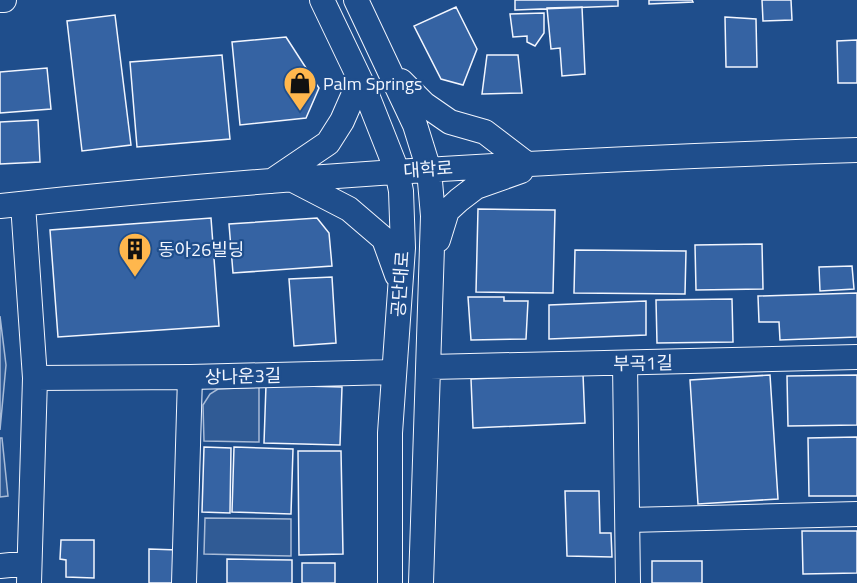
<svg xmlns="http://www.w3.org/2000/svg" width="857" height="583" font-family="'Titillium Web','Noto Sans KR',sans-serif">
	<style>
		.built { fill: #305b95; stroke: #a8bbd7; stroke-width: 1.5 }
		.building { fill: #3563a3; stroke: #f2f6ff; stroke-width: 1.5 }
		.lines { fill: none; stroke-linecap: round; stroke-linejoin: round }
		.minor-casing { stroke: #f2f6ff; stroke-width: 26 }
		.minor { stroke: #1f4e8c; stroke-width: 24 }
		.labels { text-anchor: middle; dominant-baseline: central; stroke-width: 4.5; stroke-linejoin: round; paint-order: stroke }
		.poi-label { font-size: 18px; fill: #f2f6ff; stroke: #1f4e8c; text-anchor: start }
		.street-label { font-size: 18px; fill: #f2f6ff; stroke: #1f4e8c }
	</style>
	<rect width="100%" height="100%" fill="#1f4e8c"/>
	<path class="built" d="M0 316 6 365 0 430Z
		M259 387V442L204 441 203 405 210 394 218 389Z
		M0 438H2L8 496 0 497Z
		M205 518 291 519V556L204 554Z"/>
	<path class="building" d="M515 0H618V6L515 10Z
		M649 0H692L693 2 649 4Z
		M762 0H791L792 20 763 21Z
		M456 7 477 49 463 85 441 79 414 26Z
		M582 7 585 74 562 76 560 48 551 49 547 8Z
		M544 13V33L535 46 527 42V36L513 37 510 14Z
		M115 15 131 145 82 151 67 21Z
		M725 17 756 19 757 67H726Z
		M286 37 319 88 306 118 240 125 232 42Z
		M857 40V83H838L837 41Z
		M222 55 230 139 137 147 130 62Z
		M487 55H518L522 93 482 94Z
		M47 68 51 109 0 113V72Z
		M38 120 40 162 0 164V122Z
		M478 209 555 210 553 293 476 292Z
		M211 218 219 326 58 337 50 230Z
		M317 218 329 233 332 266 233 273 229 224Z
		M762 244 763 289 696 290 695 245Z
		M575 250 686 251 685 294 574 293Z
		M852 266 854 289 820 291 819 267Z
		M332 277 336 343 294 346 289 279Z
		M857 293V337L780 340 779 322H759L758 296Z
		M468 297H504V301H528L526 339 471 340Z
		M732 299 733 342 657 343 656 300Z
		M646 301V335L549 339V305Z
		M583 374 585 423 473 428 471 379Z
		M770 375 778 499 698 504 690 380Z
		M857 375V425L788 426 787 376Z
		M266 385 342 387 340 445 264 443Z
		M857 437V496H809L808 438Z
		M204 447 231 448 230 513 202 512Z
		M234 447 293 449 291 514 232 512Z
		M298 451H341L343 554 299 555Z
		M565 491H599L600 533H611L612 557 567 556Z
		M802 531H857V573L803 574Z
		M61 540H94V578L66 577V560L60 559Z
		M149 549 178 550 177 583H149Z
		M227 559 292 560V583H227Z
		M652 561H702V583H652Z
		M302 563H335V583H302Z"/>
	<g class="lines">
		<g class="minor-casing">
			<path id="minor" d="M0 0H4
				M322 0 365 90 397 171 401 191 403 248 390 433V583
				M356 0 415 125 429 170 433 216 421 583
				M401 81 424 104 450 122 485 132 527 164
				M293 180 349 209 384 239 397 275
				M272 181 328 143 342 121 360 80
				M23 204 35 378 29 583
				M0 206C285 175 571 159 857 150
				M438 240 447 211 459 200 476 187 521 171
				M625 364 628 583
				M430 367 857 357
				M35 378 190 377 393 372
				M629 520 857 514
				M0 566 29 563
				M184 583 190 377"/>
		</g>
		<use href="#minor" class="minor"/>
	</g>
	<defs>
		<g id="shop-pin" transform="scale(1.725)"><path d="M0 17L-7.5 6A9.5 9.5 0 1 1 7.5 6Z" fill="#ffb74d" stroke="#1f4e8c"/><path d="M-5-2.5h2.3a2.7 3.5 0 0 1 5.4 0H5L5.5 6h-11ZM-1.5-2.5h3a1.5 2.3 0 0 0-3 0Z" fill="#111"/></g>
		<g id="building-pin" transform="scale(1.725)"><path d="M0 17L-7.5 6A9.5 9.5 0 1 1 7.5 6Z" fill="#ffb74d" stroke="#1f4e8c"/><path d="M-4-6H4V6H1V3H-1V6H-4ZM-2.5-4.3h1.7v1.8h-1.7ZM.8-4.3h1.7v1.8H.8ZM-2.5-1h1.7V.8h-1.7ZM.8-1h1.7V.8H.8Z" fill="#111"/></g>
	</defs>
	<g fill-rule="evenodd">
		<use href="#shop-pin" x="300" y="83"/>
		<use href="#building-pin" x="135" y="249"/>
	</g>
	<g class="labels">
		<g class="poi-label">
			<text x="323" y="83">Palm Springs</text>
			<text x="158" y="249">동아26빌딩</text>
		</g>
		<g class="street-label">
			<text transform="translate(428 169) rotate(-4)">대학로</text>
			<text transform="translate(400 284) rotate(-86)">공단대로</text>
			<text transform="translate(643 363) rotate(-1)">부곡1길</text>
			<text transform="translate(243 376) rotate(-1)">상나운3길</text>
		</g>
	</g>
</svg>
